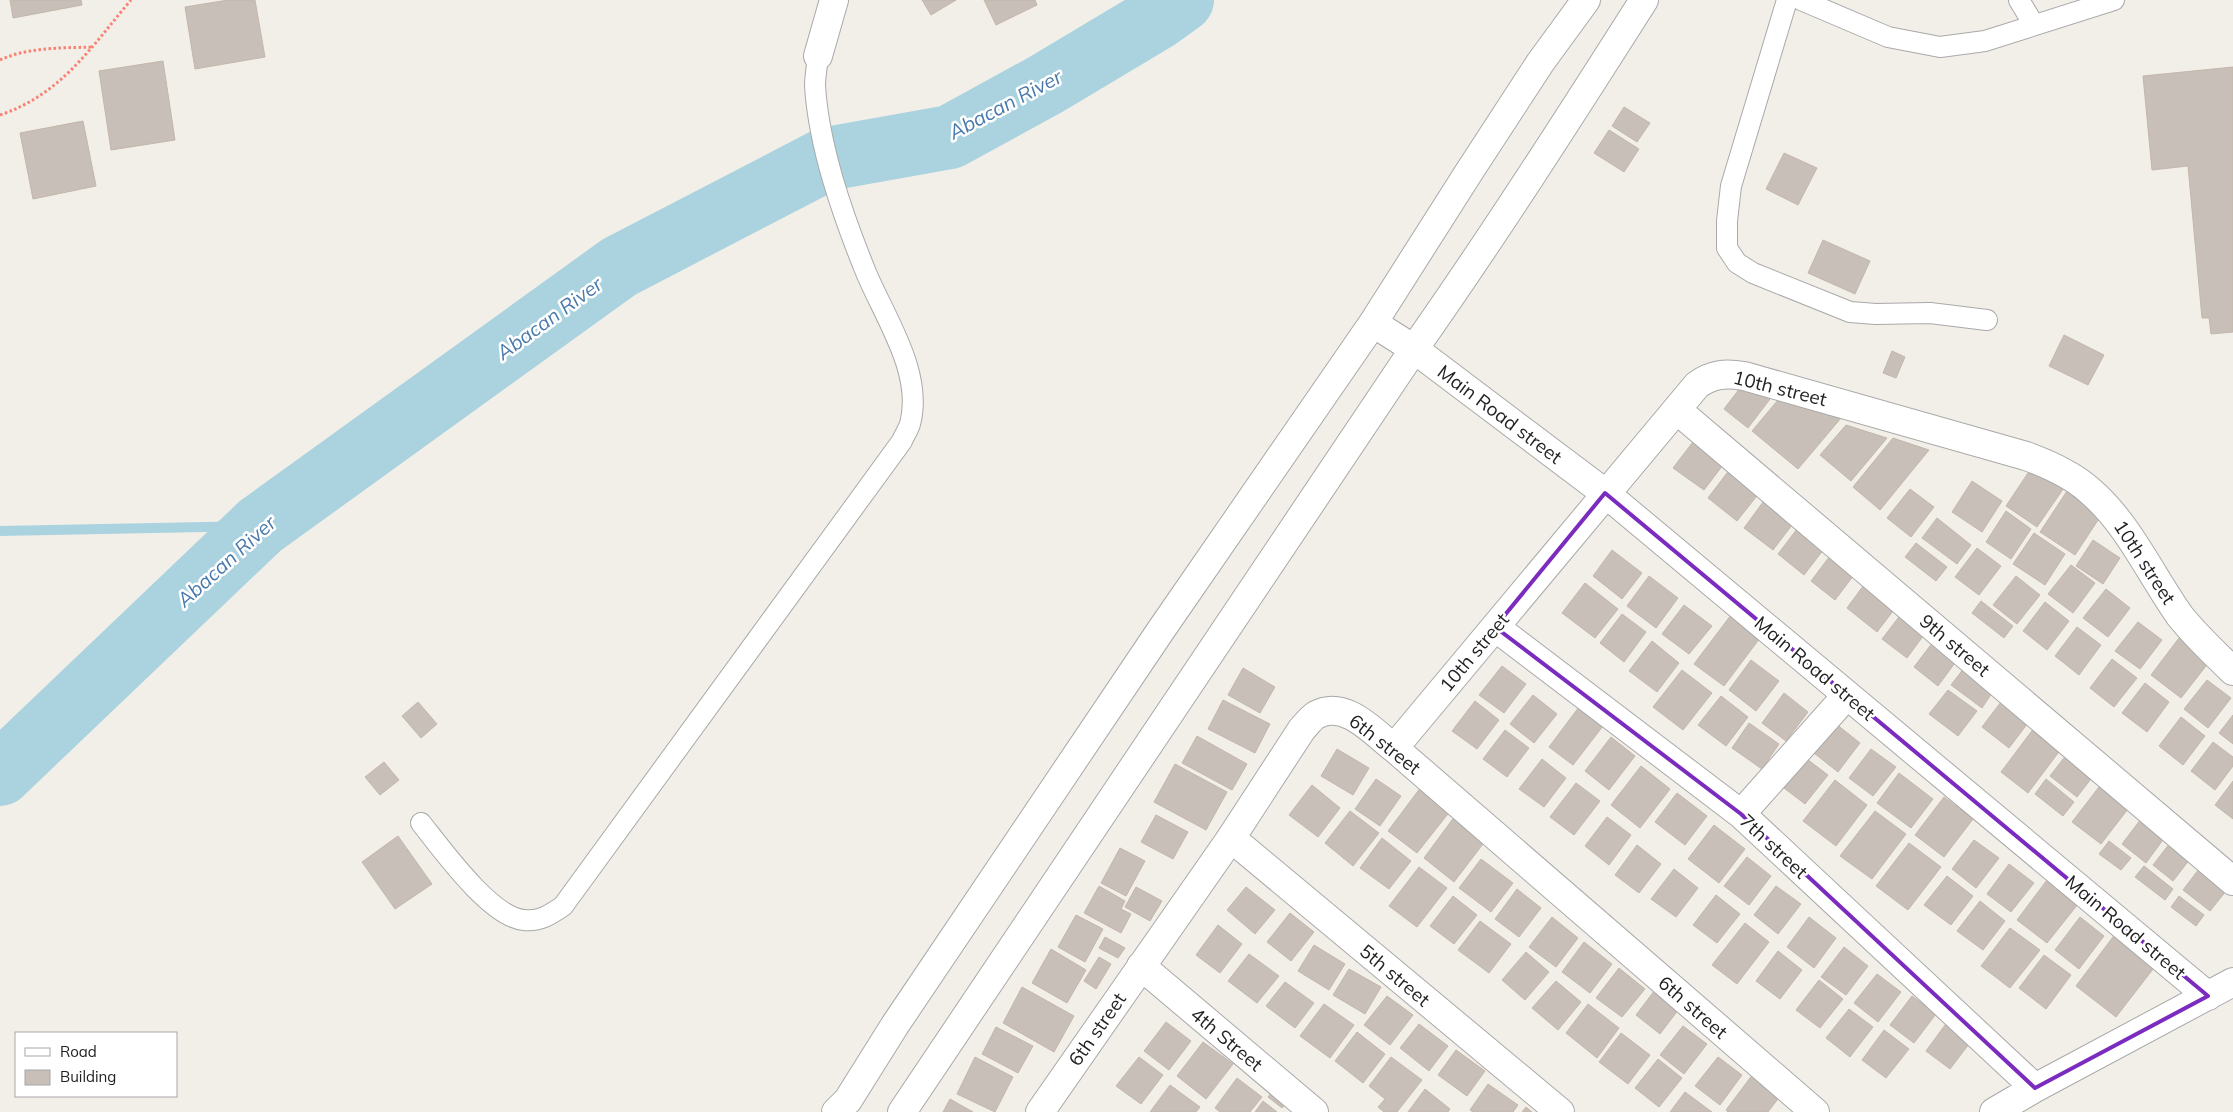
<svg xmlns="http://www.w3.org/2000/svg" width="2233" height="1112" font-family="Mulish,sans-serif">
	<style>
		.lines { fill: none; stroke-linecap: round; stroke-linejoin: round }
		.stream { stroke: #aad3df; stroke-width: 10 }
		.river { stroke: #aad3df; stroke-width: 64 }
		.building { fill: #c7bfb8; stroke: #c4b6ab }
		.lane-casing { stroke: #a9a9a9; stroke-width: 22 }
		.street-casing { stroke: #a9a9a9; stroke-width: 30 }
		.path { stroke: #fa8072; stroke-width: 3; stroke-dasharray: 2.5 2.5; stroke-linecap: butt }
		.lane { stroke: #fff; stroke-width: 20 }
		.street { stroke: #fff; stroke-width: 28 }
		.marked { fill: none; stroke: #7b2cbf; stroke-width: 4; stroke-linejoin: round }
		.labels { text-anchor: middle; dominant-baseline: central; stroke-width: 5; stroke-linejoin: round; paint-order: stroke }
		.street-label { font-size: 19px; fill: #222; stroke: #fff }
		.water-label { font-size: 20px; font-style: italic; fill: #4a7aab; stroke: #fff }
	</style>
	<rect width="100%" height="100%" fill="#f2efe9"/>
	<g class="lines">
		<path class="stream" d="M0 531 260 526"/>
		<path class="river" d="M0 774 260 526 619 267 827 159 950 137 1045 85 1157 18 1182 0"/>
	</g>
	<path class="building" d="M10 0H81L82 5 13 18Z
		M228 0H255L265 57 195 69 185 7Z
		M922 0H956L931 15Z
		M984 0H1035L1037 5 996 25Z
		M163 61 175 140 111 150 99 71Z
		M2233 67V332L2211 334 2209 318H2202L2188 166 2152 170 2143 76Z
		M1624 107 1650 123 1637 142 1612 126Z
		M83 121 96 186 33 199 20 133Z
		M1609 130 1639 149 1624 172 1594 153Z
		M1784 153 1817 168 1798 205 1766 189Z
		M1823 240 1870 261 1855 294 1808 273Z
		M2064 335 2104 355 2088 385 2049 366Z
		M1892 351 1905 357 1896 378 1883 373Z
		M1746 380 1770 399 1748 428 1724 409Z
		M1778 400 1841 418 1798 469 1752 431Z
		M1846 425 1887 438 1851 481 1820 455Z
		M1696 438 1726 461 1704 490 1673 468Z
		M1893 438 1929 450 1880 510 1853 487Z
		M2036 461 2068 482 2037 527 2006 506Z
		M1730 469 1760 492 1737 521 1708 498Z
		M1972 481 2002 501 1982 532 1952 512Z
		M2069 488 2104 511 2075 555 2040 532Z
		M1910 489 1934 507 1911 537 1887 518Z
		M1766 498 1795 521 1773 550 1744 528Z
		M2006 511 2031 529 2011 559 1986 542Z
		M1937 518 1971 545 1957 564 1922 538Z
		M1800 525 1827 545 1804 575 1778 554Z
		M2034 533 2065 554 2045 585 2013 564Z
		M2093 540 2120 558 2103 584 2076 566Z
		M1916 543 1947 567 1936 581 1905 557Z
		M1977 548 2001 566 1979 595 1955 577Z
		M1612 550 1642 573 1622 599 1593 576Z
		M1833 552 1857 571 1835 600 1811 581Z
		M2071 565 2095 583 2073 613 2048 594Z
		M1649 576 1678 598 1656 628 1627 606Z
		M2016 576 2040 595 2017 624 1993 605Z
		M1869 578 1900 602 1877 632 1847 608Z
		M1585 583 1618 609 1595 638 1562 613Z
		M2106 589 2130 608 2108 637 2083 618Z
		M1981 601 2013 626 2004 638 1972 613Z
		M2045 602 2069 621 2047 650 2023 631Z
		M1684 605 1712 626 1689 654 1662 634Z
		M1905 609 1929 628 1907 658 1882 639Z
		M1622 614 1646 632 1624 662 1600 643Z
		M1731 615 1760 638 1724 686 1694 664Z
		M2138 622 2162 640 2140 669 2115 651Z
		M2077 627 2101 645 2079 675 2055 656Z
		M2182 634 2213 657 2181 698 2151 675Z
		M1936 638 1960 656 1938 686 1914 667Z
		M1652 641 1679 663 1657 692 1629 671Z
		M2112 659 2137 678 2114 707 2090 688Z
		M1751 660 1779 681 1756 711 1729 690Z
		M1502 666 1526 684 1504 713 1479 695Z
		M1243 668 1275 687 1260 713 1228 695Z
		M1964 668 1994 690 1982 708 1951 685Z
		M1682 670 1712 693 1683 730 1653 707Z
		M2207 680 2231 698 2208 728 2184 709Z
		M2145 683 2169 702 2147 732 2122 713Z
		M1948 690 1977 711 1958 736 1929 714Z
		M1784 693 1808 712 1786 741 1762 723Z
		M1533 695 1557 714 1534 743 1510 724Z
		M1721 696 1748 717 1726 746 1698 725Z
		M2004 698 2031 719 2009 748 1982 727Z
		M1223 700 1270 724 1255 753 1208 729Z
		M1475 701 1499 720 1477 749 1452 731Z
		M418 702 437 724 421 738 402 716Z
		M1579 707 1603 726 1573 765 1549 747Z
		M2233 715V744L2219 733Z
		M2181 717 2205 736 2183 765 2159 746Z
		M1749 723 1779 744 1762 769 1732 748Z
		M1836 724 1860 743 1838 772 1814 753Z
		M2034 728 2061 749 2028 793 2001 772Z
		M1505 730 1529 748 1507 777 1483 759Z
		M1197 736 1247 764 1232 790 1182 763Z
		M1611 737 1635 756 1609 790 1585 771Z
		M2213 742 2233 757V766L2215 790 2191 771Z
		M1337 749 1369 768 1353 795 1321 776Z
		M1871 749 1896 767 1873 796 1849 778Z
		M1799 753 1828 775 1805 804 1776 782Z
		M2067 754 2094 775 2077 797 2050 776Z
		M1542 759 1566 778 1544 807 1519 789Z
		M384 762 399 780 380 795 365 777Z
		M1175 764 1227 792 1206 830 1154 802Z
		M1641 766 1670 789 1640 828 1611 805Z
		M1899 773 1933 799 1911 828 1877 803Z
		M1376 779 1401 796 1380 826 1355 809Z
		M2046 779 2074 802 2063 816 2035 794Z
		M1835 780 1867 805 1836 846 1803 821Z
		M2233 781V819L2215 805Z
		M1576 783 1600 801 1574 835 1550 817Z
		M2102 783 2131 805 2101 844 2072 822Z
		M1312 785 1340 808 1318 837 1289 815Z
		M1421 787 1451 810 1417 853 1388 831Z
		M1677 793 1707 816 1685 845 1655 822Z
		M1944 797 1973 819 1944 857 1915 835Z
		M1350 811 1379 833 1353 866 1325 843Z
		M1875 811 1906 834 1872 879 1840 856Z
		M1156 815 1188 832 1173 859 1141 842Z
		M2144 815 2168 833 2146 863 2122 844Z
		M1455 816 1486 840 1454 882 1424 858Z
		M1607 817 1631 835 1609 865 1585 846Z
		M1714 825 1745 849 1719 883 1688 859Z
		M398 836 432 884 395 909 362 862Z
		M1382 838 1411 861 1389 889 1360 868Z
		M2173 839 2193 855 2173 881 2153 865Z
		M1974 840 1999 858 1976 888 1952 869Z
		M2109 841 2131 858 2121 870 2099 854Z
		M1909 843 1941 867 1908 910 1876 886Z
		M1637 845 1661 864 1639 893 1615 875Z
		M1120 848 1145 861 1126 896 1101 883Z
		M1747 857 1771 876 1749 905 1724 886Z
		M1481 859 1513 883 1491 912 1459 888Z
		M2009 864 2034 883 2011 912 1987 894Z
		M2202 865 2230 886 2210 911 2183 890Z
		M2144 866 2173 889 2165 900 2135 877Z
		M1419 867 1447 888 1417 927 1389 906Z
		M1674 869 1698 888 1676 917 1651 899Z
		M1947 876 1973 896 1951 925 1924 905Z
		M2047 880 2078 904 2047 943 2017 920Z
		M1099 886 1125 901 1121 909 1131 914 1121 933 1084 913Z
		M1776 886 1801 904 1778 934 1754 915Z
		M1136 887 1162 901 1150 921 1125 907Z
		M1246 887 1275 910 1255 934 1227 910Z
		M1517 889 1541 908 1519 937 1495 919Z
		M1716 895 1740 914 1717 943 1693 925Z
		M1453 896 1477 915 1454 944 1430 926Z
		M2179 896 2204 915 2196 926 2171 907Z
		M1980 901 2005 921 1983 950 1957 931Z
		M1290 913 1314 932 1291 961 1267 942Z
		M1076 915 1103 929 1085 962 1058 947Z
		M1552 917 1578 938 1556 967 1529 947Z
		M1809 917 1836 938 1814 968 1787 947Z
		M2080 917 2104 936 2079 969 2055 950Z
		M1480 921 1511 944 1489 973 1458 950Z
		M1745 923 1769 942 1737 984 1712 965Z
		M1218 925 1242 944 1220 973 1196 955Z
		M2010 928 2040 950 2010 988 1981 966Z
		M2119 929 2160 960 2116 1017 2076 986Z
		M1105 937 1125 948 1118 958 1099 948Z
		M1584 942 1612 964 1590 993 1562 972Z
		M1314 945 1345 964 1329 990 1298 971Z
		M1844 947 1868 966 1846 995 1821 977Z
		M1051 949 1086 970 1067 1003 1032 983Z
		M1778 951 1802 970 1780 999 1756 981Z
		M1526 952 1549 972 1525 1000 1502 980Z
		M1249 954 1279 976 1257 1003 1228 981Z
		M2044 955 2071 975 2046 1009 2019 988Z
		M1099 957 1111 964 1096 989 1084 981Z
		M1619 968 1645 989 1622 1017 1596 998Z
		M1349 969 1381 987 1365 1014 1333 995Z
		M1877 974 1901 992 1878 1022 1854 1003Z
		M1819 980 1843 999 1820 1028 1796 1010Z
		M1556 981 1581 1002 1558 1030 1532 1008Z
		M1285 982 1314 1003 1295 1028 1266 1006Z
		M1658 986 1682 1005 1660 1034 1636 1015Z
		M1022 987 1074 1016 1054 1052 1003 1023Z
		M1387 996 1413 1015 1390 1045 1364 1025Z
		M1912 996 1936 1014 1914 1043 1890 1025Z
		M1324 1004 1354 1025 1330 1058 1300 1036Z
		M1588 1004 1619 1028 1597 1058 1566 1033Z
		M1849 1009 1873 1027 1850 1057 1826 1038Z
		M1948 1021 1972 1040 1950 1069 1926 1051Z
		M1166 1022 1191 1041 1169 1070 1144 1051Z
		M1419 1024 1448 1046 1429 1071 1400 1048Z
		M1683 1026 1707 1044 1684 1074 1660 1055Z
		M996 1027 1033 1046 1018 1073 982 1054Z
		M1884 1030 1909 1049 1886 1078 1862 1060Z
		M1357 1032 1385 1054 1363 1083 1335 1061Z
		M1621 1033 1650 1055 1628 1084 1599 1062Z
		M1203 1042 1233 1064 1206 1099 1177 1076Z
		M1456 1050 1485 1071 1467 1096 1438 1075Z
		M975 1057 1013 1077 995 1112 957 1094Z
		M1139 1057 1163 1075 1141 1104 1116 1086Z
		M1391 1057 1422 1080 1397 1112H1384L1378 1107 1385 1099 1369 1086Z
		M1718 1057 1742 1075 1720 1105 1695 1086Z
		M1658 1059 1682 1078 1659 1107 1635 1088Z
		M1756 1070 1784 1091 1768 1112H1728L1726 1110Z
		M1237 1078 1262 1097 1250 1112H1220L1215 1108Z
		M1488 1084 1518 1105 1513 1112H1473L1470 1110Z
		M1170 1085 1200 1107 1196 1112H1150Z
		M1275 1088 1289 1099 1282 1108 1268 1097Z
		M1425 1089 1450 1109 1448 1112H1408Z
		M1685 1092 1712 1112H1670Z
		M950 1099 973 1112H943Z
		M1263 1101 1277 1112H1255Z
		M1526 1107 1532 1112H1522Z"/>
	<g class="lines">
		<g class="lane-casing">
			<path id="lane" d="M1787 0 1731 186 1727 221V248L1737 263 1753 273 1850 312 1876 314 1930 313 1987 320
				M1801 0 1888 37 1940 47 1985 41 2114 0
				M2019 0 2034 25
				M421 823C441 848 491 918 524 920 539 922 550 915 563 906L902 441C904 436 908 430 910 424 924 372 883 315 865 270 842 213 819 147 815 86 815 77 817 66 818 56"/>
		</g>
		<g class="street-casing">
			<path id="street" d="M818 56 834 0
				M1373 323 1414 349 1605 493 2208 996
				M1677 410 2233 881
				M1495 627 1741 814 2035 1088
				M1394 748 1697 385C1712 374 1725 373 1744 376L2026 456C2048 464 2071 474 2089 490 2129 524 2150 574 2180 616 2196 636 2215 654 2233 671
				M1741 814 1847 695
				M1231 838 1560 1112
				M1141 966 1314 1112
				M836 1112 848 1100 895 1025 1161 630 1373 323 1469 172 1540 63 1586 0
				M902 1112 1414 349C1494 235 1569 118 1644 0
				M1040 1112 1231 838 1302 729C1306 725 1311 718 1316 715 1345 699 1373 732 1394 748L1815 1112
				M1994 1112 2035 1088 2233 982"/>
		</g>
		<path class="path" d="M0 60C28 47 63 48 93 47
			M0 115C62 94 91 47 131 0"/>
		<use href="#lane" class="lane"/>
		<use href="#street" class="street"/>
	</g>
	<path class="marked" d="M1605 493 2208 996 2035 1088 1741 814 1495 627Z"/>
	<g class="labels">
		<g class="street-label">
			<text transform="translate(1780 388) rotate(14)">10th street</text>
			<text transform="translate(1500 414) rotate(37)">Main Road street</text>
			<text transform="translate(2145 562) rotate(57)">10th street</text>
			<text transform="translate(1955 645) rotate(40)">9th street</text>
			<text transform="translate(1474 652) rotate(-50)">10th street</text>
			<text transform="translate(1815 668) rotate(40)">Main Road street</text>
			<text transform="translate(1385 744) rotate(38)">6th street</text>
			<text transform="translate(1774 846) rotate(43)">7th street</text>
			<text transform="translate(2126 927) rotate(40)">Main Road street</text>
			<text transform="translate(1395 975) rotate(40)">5th street</text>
			<text transform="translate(1693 1007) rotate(41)">6th street</text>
			<text transform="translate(1097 1029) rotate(-55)">6th street</text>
			<text transform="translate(1227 1039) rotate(40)">4th Street</text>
		</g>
		<g class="water-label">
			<text transform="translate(1005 104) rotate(-28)">Abacan River</text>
			<text transform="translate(549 318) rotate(-36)">Abacan River</text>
			<text transform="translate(226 561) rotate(-42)">Abacan River</text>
		</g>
	</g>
	<rect x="15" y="1032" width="162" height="65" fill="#ffffff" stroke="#a7a7a7"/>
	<rect x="25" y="1048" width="25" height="8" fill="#ffffff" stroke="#a7a7a7"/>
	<text x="60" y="1057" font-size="15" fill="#222222">Road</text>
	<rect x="25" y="1070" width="25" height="15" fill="#c7bfb8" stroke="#a7a7a7"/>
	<text x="60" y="1082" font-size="15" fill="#222222">Building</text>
</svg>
